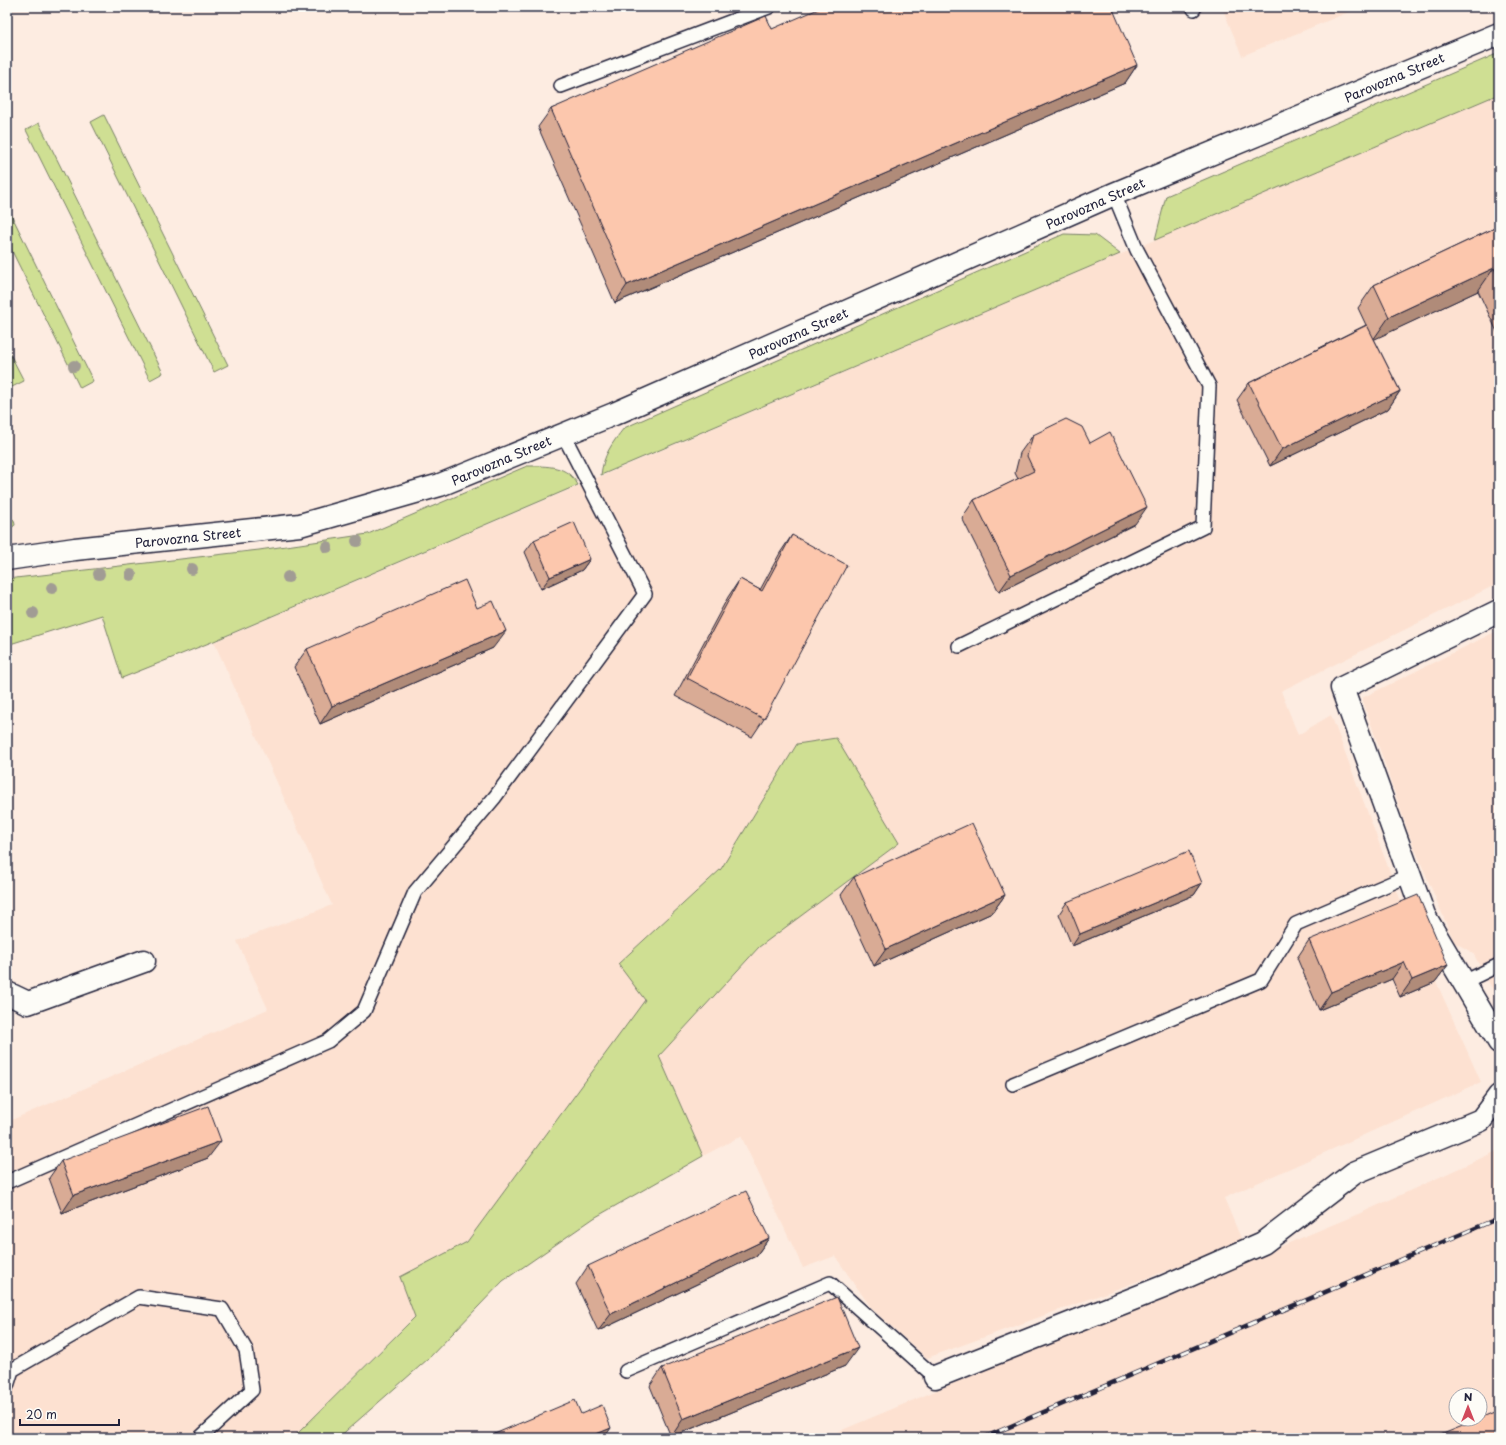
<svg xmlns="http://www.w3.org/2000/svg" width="1506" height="1445" font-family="'Playpen Sans',sans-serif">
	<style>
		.built { fill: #fde1d1; fill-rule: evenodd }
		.green { fill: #cfdf93; stroke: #788067 }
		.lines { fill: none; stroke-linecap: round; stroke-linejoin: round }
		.service-casing { stroke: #22223b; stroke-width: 16 }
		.minor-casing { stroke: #22223b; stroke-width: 25 }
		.secondary-casing { stroke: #22223b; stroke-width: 25 }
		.service { stroke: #fdfcf7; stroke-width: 13 }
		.minor { stroke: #fdfcf7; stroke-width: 22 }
		.secondary { stroke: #fdfcf7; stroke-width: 22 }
		.rail-casing { stroke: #22223b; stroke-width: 4.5 }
		.rail { stroke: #fdfcf7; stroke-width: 3; stroke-dasharray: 9; stroke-linecap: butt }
		.tree { fill: #a19c94 }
		.wall { fill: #d9ab95; stroke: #22223b }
		.shaded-wall { fill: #b08b79; stroke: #22223b }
		.building { fill: #fcc7ad; stroke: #22223b }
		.labels { text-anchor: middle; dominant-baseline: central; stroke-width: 3.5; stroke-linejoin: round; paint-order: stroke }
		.street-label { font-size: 13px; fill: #22223b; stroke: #fdfcf7 }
	</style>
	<rect width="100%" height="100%" fill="#fdece1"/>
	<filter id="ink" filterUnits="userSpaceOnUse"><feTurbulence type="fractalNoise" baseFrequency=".025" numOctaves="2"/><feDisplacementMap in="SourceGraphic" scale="8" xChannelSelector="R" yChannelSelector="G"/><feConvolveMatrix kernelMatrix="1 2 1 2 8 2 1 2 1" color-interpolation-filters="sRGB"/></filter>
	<g filter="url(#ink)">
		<path class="built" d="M1222 7H1361L1242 56Z
			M1499 94V583L1281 691 1298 735 1331 715 1405 912 1481 1082 1224 1198 1243 1243 927 1358 872 1309 835 1256 803 1268 741 1136 703 1156 659 1056 759 947 899 843 797 744 721 869 618 964 646 999 467 1242 400 1277 415 1316 293 1438H7V1122L268 1009 237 941 332 905 214 642 980 314Z
			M1499 630V1001L1473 953 1454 942 1410 837 1362 698Z
			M1499 1150V1438H823L1363 1212ZM1456 1395H1480V1419H1456Z"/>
		<path class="green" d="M1499 53V94L1155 240 1166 196Z
			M104 115 228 365 214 372 91 122Z
			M39 123 163 373 150 380 26 130Z
			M7 206 93 381 80 388 7 241Z
			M1064 234 1095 235 1120 254 601 475C603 456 612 443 624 428Z
			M7 348 24 381 10 388 7 382Z
			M527 466C548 466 567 465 578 485L214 641 122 678 102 615 7 645V579L259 550 368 534Z
			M7 516 14 520 15 525 7 531Z
			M836 738 899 843 759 947 659 1056 703 1156 594 1218 503 1281 428 1359 338 1438H293L415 1317 400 1277 467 1242 645 1000 618 964 721 869 797 744Z"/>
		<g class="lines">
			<g class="service-casing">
				<path id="service" d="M1193 7 1194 9
					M561 86 769 7
					M959 646 1203 527 1209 386 1137 250 1114 194
					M1464 982 1499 965
					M1013 1084 1261 980 1296 924 1410 875
					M7 1182 328 1041 364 1011 415 892 495 797 645 594 563 434
					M626 1371 830 1283 935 1377
					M7 1386 12 1370 139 1297 222 1309 246 1350 252 1390 200 1438"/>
			</g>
			<g class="minor-casing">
				<path id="minor" d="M1499 611 1342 688 1424 915 1499 1042
					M7 993 28 1003 144 961
					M935 1377 1163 1287 1263 1243 1354 1173 1481 1120 1499 1096"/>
			</g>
			<g class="secondary-casing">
				<path id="secondary" d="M7 559 75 549 300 525 440 485 614 414 1114 194 1499 34"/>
			</g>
			<use href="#service" class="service"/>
			<use href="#minor" class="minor"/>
			<use href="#secondary" class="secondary"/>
			<g class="rail-casing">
				<path id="rail" d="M983 1438 1499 1218"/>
			</g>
			<use href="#rail" class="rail"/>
		</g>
		<g class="tree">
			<circle cx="74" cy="366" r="6"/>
			<circle cx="357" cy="541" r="6"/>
			<circle cx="327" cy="547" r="6"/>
			<circle cx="192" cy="569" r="6"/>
			<circle cx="99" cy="574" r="6"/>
			<circle cx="131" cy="575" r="6"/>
			<circle cx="288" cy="577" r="6"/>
			<circle cx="52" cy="588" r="6"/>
			<circle cx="33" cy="613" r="6"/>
		</g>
		<path class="wall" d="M772 29 1137 65 1125 83 615 303 538 127 551 109Z
			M1499 226V336L1478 291 1374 339 1400 391 1388 409 1270 466 1237 400 1249 383 1366 325 1358 308 1374 285Z
			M1033 435 1090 443 1135 524 999 592 962 518 974 500 1018 479 1015 473 1020 453Z
			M792 535 764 719 752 737 675 696 728 597 740 579 760 590 780 553Z
			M534 540 590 559 582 570 541 589 525 552Z
			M493 648 320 724 294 667 307 649Z
			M854 877 1005 895 992 913 874 966 841 895Z
			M1202 883 1194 895 1072 946 1059 914 1067 902Z
			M1309 940 1448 965 1435 982 1400 997 1392 979 1319 1010 1297 958Z
			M208 1158 62 1213 49 1178 61 1161Z
			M769 1238 756 1256 598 1331 576 1284 588 1266Z
			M845 1366 671 1437 650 1386 662 1368Z"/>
		<path class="shaded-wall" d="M1137 65 1125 83 615 303 627 285Z
			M1494 268 1478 291 1373 340 1389 317Z
			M1400 391 1388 409 1270 466 1282 449Z
			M1147 507 1135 524 999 592 1011 575Z
			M590 559 582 570 541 589 550 577Z
			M506 631 493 648 320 724 332 706Z
			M1202 883 1194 895 1072 946 1080 934Z
			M1005 895 992 913 874 966 886 949Z
			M1404 962 1392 979 1319 1010 1331 992Z
			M1448 965 1435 982 1400 997 1412 980Z
			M221 1141 208 1158 62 1213 74 1195Z
			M769 1238 756 1256 598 1331 611 1314Z
			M858 1348 845 1366 671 1437 683 1419Z
			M611 1428 604 1438H588L589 1437Z"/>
		<path class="building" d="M823 7H1112L1137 65 627 285 551 109 766 16 772 29Z
			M1499 226V279L1494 268 1389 317 1374 285Z
			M1367 325 1400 391 1282 449 1249 383Z
			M1066 419 1082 427 1090 443 1110 432 1147 507 1011 575 974 500 1034 471 1027 456 1033 435Z
			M574 522 590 559 550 577 534 540Z
			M792 535 847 565 764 719 687 678 740 579 762 591Z
			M465 580 477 608 493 601 506 631 332 706 307 649Z
			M972 823 1005 895 886 949 854 877Z
			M1189 851 1202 883 1080 934 1067 902Z
			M1418 895 1448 965 1412 980 1404 962 1331 992 1309 940Z
			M208 1106 221 1141 74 1195 61 1161Z
			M746 1191 769 1238 611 1314 588 1266Z
			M837 1297 858 1348 683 1419 662 1368Z
			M575 1400 581 1414 602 1405 611 1428 589 1437V1438H485Z
			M1499 1411V1438H1433L1480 1419Z"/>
	</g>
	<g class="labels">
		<g class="street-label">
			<text transform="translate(1394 77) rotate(-23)">Parovozna Street</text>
			<text transform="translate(1095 203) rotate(-24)">Parovozna Street</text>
			<text transform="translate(798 333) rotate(-24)">Parovozna Street</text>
			<text transform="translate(501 460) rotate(-23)">Parovozna Street</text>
			<text transform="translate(188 537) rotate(-6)">Parovozna Street</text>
		</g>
	</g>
	<rect width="1506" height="1445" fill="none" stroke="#fdfcf7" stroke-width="24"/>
	<rect x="12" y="12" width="1482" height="1421" fill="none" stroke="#22223b" stroke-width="1.5" filter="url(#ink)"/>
	<g transform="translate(1468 1407)"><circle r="19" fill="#fdfcf7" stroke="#a5a5ac"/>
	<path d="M0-3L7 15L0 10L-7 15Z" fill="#d1495b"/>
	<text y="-6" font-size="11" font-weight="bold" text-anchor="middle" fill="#22223b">N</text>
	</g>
	<path d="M20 1419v6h99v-6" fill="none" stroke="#22223b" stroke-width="2"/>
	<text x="26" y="1419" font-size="12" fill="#22223b" stroke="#fdfcf7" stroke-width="3" paint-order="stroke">20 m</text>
</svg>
